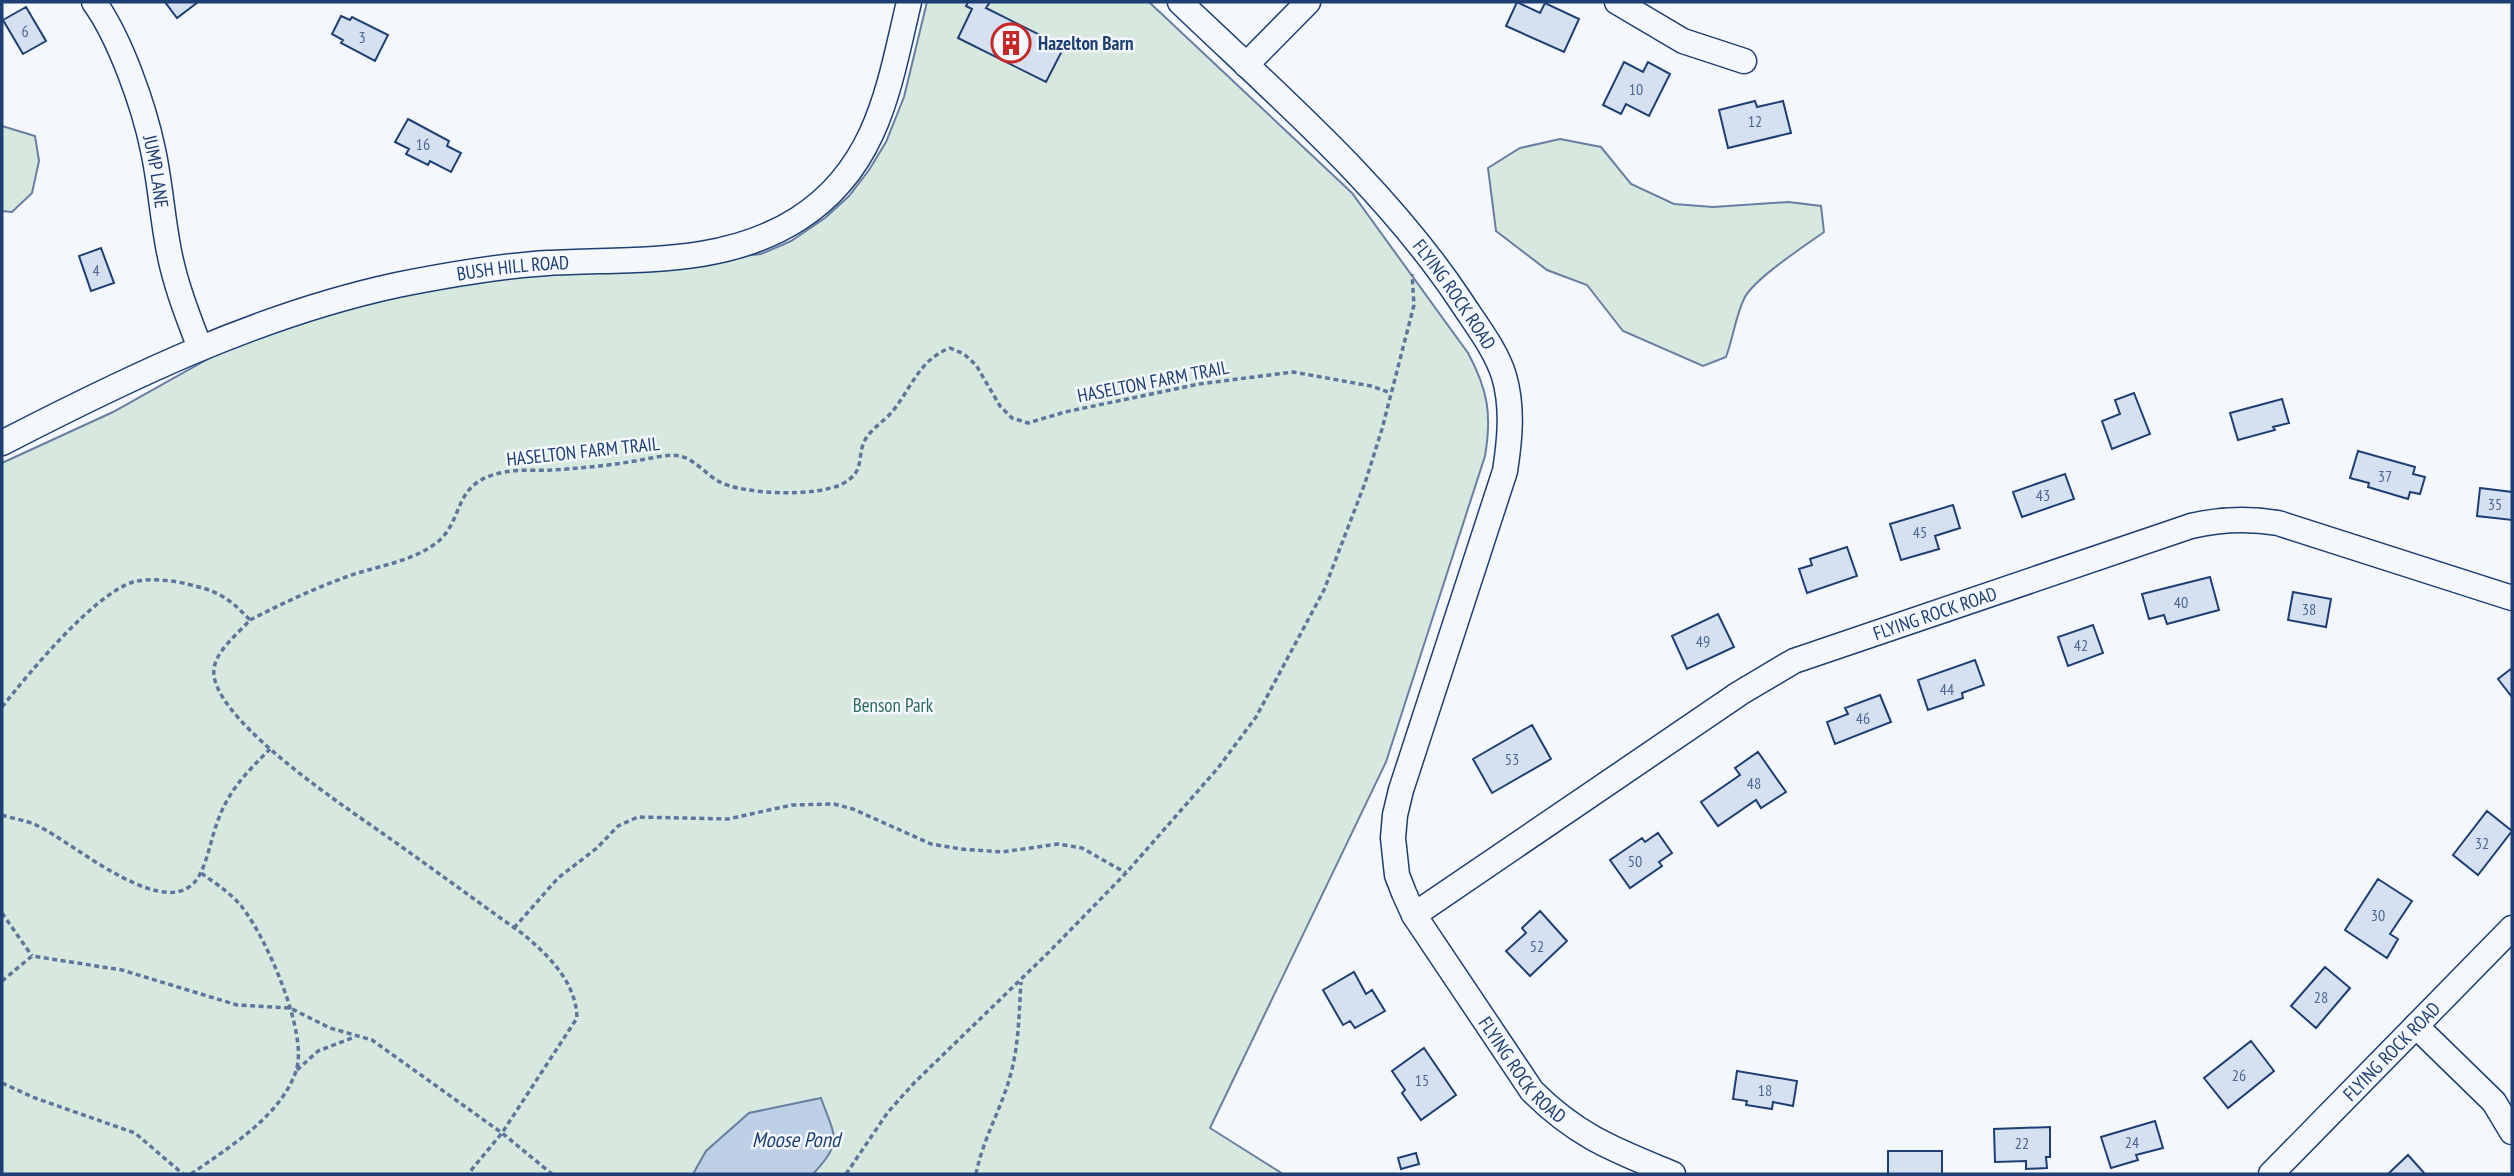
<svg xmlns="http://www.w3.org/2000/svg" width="2514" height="1176" font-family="'PT Sans Narrow',sans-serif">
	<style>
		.green { fill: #d7e8df; stroke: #687fa3; stroke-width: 2 }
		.water { fill: #bed0e5; stroke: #687fa3; stroke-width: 2 }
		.building { fill: #d5e0f0; stroke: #1d3f73; stroke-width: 2 }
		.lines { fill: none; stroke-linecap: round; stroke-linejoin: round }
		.minor-casing { stroke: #1d3f73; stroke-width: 27 }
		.path { stroke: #5e769c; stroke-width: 3.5; stroke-dasharray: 5 3.5; stroke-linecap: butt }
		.minor { stroke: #f4f7fb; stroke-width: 24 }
		.labels { text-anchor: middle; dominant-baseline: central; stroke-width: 5; stroke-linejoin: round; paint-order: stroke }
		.number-label { font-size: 16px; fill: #4b6792 }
		.poi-label { font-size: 19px; font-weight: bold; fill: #1d3f73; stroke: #f4f7fb; text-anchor: start }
		.street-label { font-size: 19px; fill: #1d3f73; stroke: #f4f7fb }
		.park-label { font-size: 19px; fill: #2c6c60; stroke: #f4f7fb }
		.water-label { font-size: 21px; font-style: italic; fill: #1d3f73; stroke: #f4f7fb }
	</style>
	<rect width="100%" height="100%" fill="#f4f7fb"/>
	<path class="green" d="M927 2H1149L1352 193 1468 353C1488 390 1492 415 1485 456L1386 762 1210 1128 1283 1174H2V463L113 412 240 341 345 310 496 270 696 261 761 254 791 241 825 218 849 196 869 170 886 142 904 97Z
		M2 126 35 136 39 161 32 193 12 212 2 211Z
		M1560 139 1601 147 1631 184 1674 204 1713 207 1789 202 1821 206 1824 232C1806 245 1752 280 1744 299 1736 315 1733 338 1726 357L1703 366 1623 331 1587 285 1547 270 1496 231 1488 168 1520 148Z"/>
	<path class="water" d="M821 1098C835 1138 844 1141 813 1174H693L706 1151 749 1113Z"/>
	<path class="building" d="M165 2H198L177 18Z
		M968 2H990L986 8 1064 47 1046 82 958 38 972 9 966 6Z
		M1517 2 1540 13 1545 3 1579 19 1564 52 1506 26Z
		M26 7 46 41 23 54 3 20Z
		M341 16 350 20 352 17 388 35 375 61 341 43 343 40 332 34Z
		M1624 62 1643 72 1648 62 1670 74 1649 116 1626 104 1621 114 1603 105Z
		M1755 101 1757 107 1783 101 1791 133 1728 148 1719 110Z
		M408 119 449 141 447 146 461 153 451 172 430 161 428 165 406 154 409 149 395 142Z
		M101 248 114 283 91 291 79 256Z
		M2134 393 2150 434 2112 449 2102 421 2120 414 2115 400Z
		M2282 399 2289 423 2273 427 2275 430 2238 440 2230 413Z
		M2358 451 2415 467 2413 474 2425 477 2420 494 2410 492 2408 499 2368 487 2369 483 2350 478Z
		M2065 474 2074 499 2022 517 2013 492Z
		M2480 488 2512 492V520L2477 516Z
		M1953 505 1960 528 1935 536 1939 549 1901 560 1890 524Z
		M1847 547 1857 576 1807 593 1799 569 1812 565 1810 559Z
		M2210 577 2219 610 2167 624 2164 615 2149 619 2142 594Z
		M2293 592 2331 599 2326 627 2288 620Z
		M1718 614 1734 647 1687 669 1672 636Z
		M2093 625 2103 653 2068 666 2058 637Z
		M1975 660 1984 685 1962 693 1963 698 1928 710 1918 680Z
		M2512 668V697L2498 679Z
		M1880 695 1891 722 1835 744 1827 722 1848 714 1845 708Z
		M1532 725 1551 759 1492 793 1473 759Z
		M1758 752 1786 792 1761 808 1756 800 1718 826 1701 802 1740 775 1735 768Z
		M2487 811 2512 831 2478 875 2453 855Z
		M1658 833 1672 853 1659 862 1662 866 1630 888 1610 860 1642 838 1645 842Z
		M2378 879 2412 901 2390 934 2398 939 2387 958 2345 930Z
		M1540 911 1567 941 1530 976 1506 951 1526 933 1522 928Z
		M2325 967 2350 988 2316 1028 2291 1006Z
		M1354 972 1366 994 1372 990 1385 1011 1355 1028 1350 1021 1343 1025 1323 990Z
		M2251 1041 2274 1071 2228 1108 2204 1078Z
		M1424 1048 1456 1095 1421 1120 1402 1093 1405 1090 1392 1071Z
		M1737 1071 1797 1081 1793 1106 1773 1102 1772 1109 1746 1105 1747 1101 1733 1099Z
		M2155 1121 2163 1148 2136 1155 2138 1160 2111 1168 2101 1137Z
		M2050 1127V1157H2046L2047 1168 2026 1169V1161L1995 1162 1994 1129Z
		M1888 1151H1942V1174H1888Z
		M1416 1153 1419 1164 1401 1169 1398 1158Z
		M2408 1155 2425 1174H2388Z"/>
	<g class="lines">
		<g class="minor-casing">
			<g id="minor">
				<path id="s1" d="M94 2C120 38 144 106 153 150 160 182 162 214 168 246 174 281 187 314 200 348"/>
				<path id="s2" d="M1180 2C1279 97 1386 188 1462 303 1477 326 1496 350 1504 376 1513 407 1510 439 1505 471L1401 790 1395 815 1393 838 1397 875 1404 893 1414 915 1532 1091C1578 1137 1615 1150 1673 1174"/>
				<path d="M1617 2 1683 41 1744 61"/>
				<path d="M1246 65 1308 2"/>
				<path id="s3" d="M2 443C128 378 258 315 397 285 447 275 497 266 548 263 633 258 723 267 798 219 878 168 889 86 909 2"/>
				<path id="s4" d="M1414 915 1740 693 1794 661 2191 526C2221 519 2247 518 2278 523L2512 598"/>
				<path d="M2416 1026 2494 1102 2512 1132"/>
				<path id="s5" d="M2271 1174 2512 928"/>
			</g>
		</g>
		<path class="path" d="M250 620C281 604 313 589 346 577 376 566 408 563 435 544 467 520 449 482 505 472 520 469 537 471 552 470 584 468 615 465 646 459 658 457 672 453 683 457 696 461 706 474 718 481 742 495 817 497 842 484 866 472 856 458 865 440 871 429 883 422 891 413 911 390 918 360 950 348L964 354 976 365 1000 406 1012 418 1028 423 1065 412 1199 384 1293 372 1371 386 1391 393
			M2 707C29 673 93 595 133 582 149 578 171 580 187 584 218 591 228 597 250 620 236 636 211 654 214 676 222 727 350 810 392 840 436 871 479 903 523 934 549 956 576 982 577 1018L502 1133 468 1174
			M2 815C13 819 27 820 38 826 73 842 172 930 200 874 208 859 211 839 217 823 228 791 246 773 270 749
			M2 913 32 956
			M514 928 558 878 597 848 618 826 638 817 728 819 792 805 834 804 853 809 931 844 961 849 1002 852 1058 844 1082 848 1126 873
			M2 981 32 956 122 970 237 1005 290 1008 330 1028 372 1040 502 1133 552 1174
			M297 1070 318 1051 355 1037
			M2 1083 35 1098 135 1133 183 1174
			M191 1174C228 1148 281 1116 296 1071 309 1034 266 937 242 907 231 893 215 883 201 873
			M846 1174 888 1112 915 1082 1049 952 1126 873 1218 768 1256 717 1324 590 1365 483 1382 429 1414 305 1412 274
			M976 1174C983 1138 1002 1108 1011 1073 1019 1043 1019 1012 1021 982"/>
		<use href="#minor" class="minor"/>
	</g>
	<defs>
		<g id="building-ring" transform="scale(2.0125)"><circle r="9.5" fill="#f4f7fb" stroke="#c62828" stroke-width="1.5"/><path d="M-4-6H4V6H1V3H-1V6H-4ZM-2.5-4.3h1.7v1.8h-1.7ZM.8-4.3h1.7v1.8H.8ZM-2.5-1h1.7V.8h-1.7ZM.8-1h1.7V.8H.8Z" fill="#c62828"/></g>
	</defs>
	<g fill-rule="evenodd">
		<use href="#building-ring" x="1011" y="43"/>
	</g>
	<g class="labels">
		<g class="number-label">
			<text x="25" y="31">6</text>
			<text x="362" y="37">3</text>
			<text x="1636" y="89">10</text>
			<text x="1755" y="121">12</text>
			<text x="423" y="144">16</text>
			<text x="96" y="270">4</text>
			<text x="2385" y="476">37</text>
			<text x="2043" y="495">43</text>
			<text x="2495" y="504">35</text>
			<text x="1920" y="532">45</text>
			<text x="2181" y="602">40</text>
			<text x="2309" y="609">38</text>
			<text x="1703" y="641">49</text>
			<text x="2081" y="645">42</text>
			<text x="1947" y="689">44</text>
			<text x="1863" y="718">46</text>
			<text x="1512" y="759">53</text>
			<text x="1754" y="783">48</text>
			<text x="2482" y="843">32</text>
			<text x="1635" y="861">50</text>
			<text x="2378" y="915">30</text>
			<text x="1537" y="946">52</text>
			<text x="2321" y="997">28</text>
			<text x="2239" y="1075">26</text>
			<text x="1422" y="1080">15</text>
			<text x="1765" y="1090">18</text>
			<text x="2132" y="1142">24</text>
			<text x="2022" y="1143">22</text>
		</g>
		<g class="poi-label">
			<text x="1038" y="43">Hazelton Barn</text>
		</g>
		<g class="street-label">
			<text stroke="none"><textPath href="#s1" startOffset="182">JUMP LANE</textPath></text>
			<text stroke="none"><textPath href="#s3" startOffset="544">BUSH HILL ROAD</textPath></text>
			<text stroke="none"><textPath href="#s2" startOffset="402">FLYING ROCK ROAD</textPath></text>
			<text transform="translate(1153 381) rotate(-11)">HASELTON FARM TRAIL</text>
			<text transform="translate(583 451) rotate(-6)">HASELTON FARM TRAIL</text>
			<text stroke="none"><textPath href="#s4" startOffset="606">FLYING ROCK ROAD</textPath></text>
			<text stroke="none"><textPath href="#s5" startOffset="172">FLYING ROCK ROAD</textPath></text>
			<text stroke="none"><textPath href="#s2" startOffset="1248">FLYING ROCK ROAD</textPath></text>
		</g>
		<g class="park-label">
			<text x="893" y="705">Benson Park</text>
		</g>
		<g class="water-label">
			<text x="796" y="1139">Moose Pond</text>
		</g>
	</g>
	<rect width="2514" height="1176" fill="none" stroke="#1d3f73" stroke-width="7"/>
</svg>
